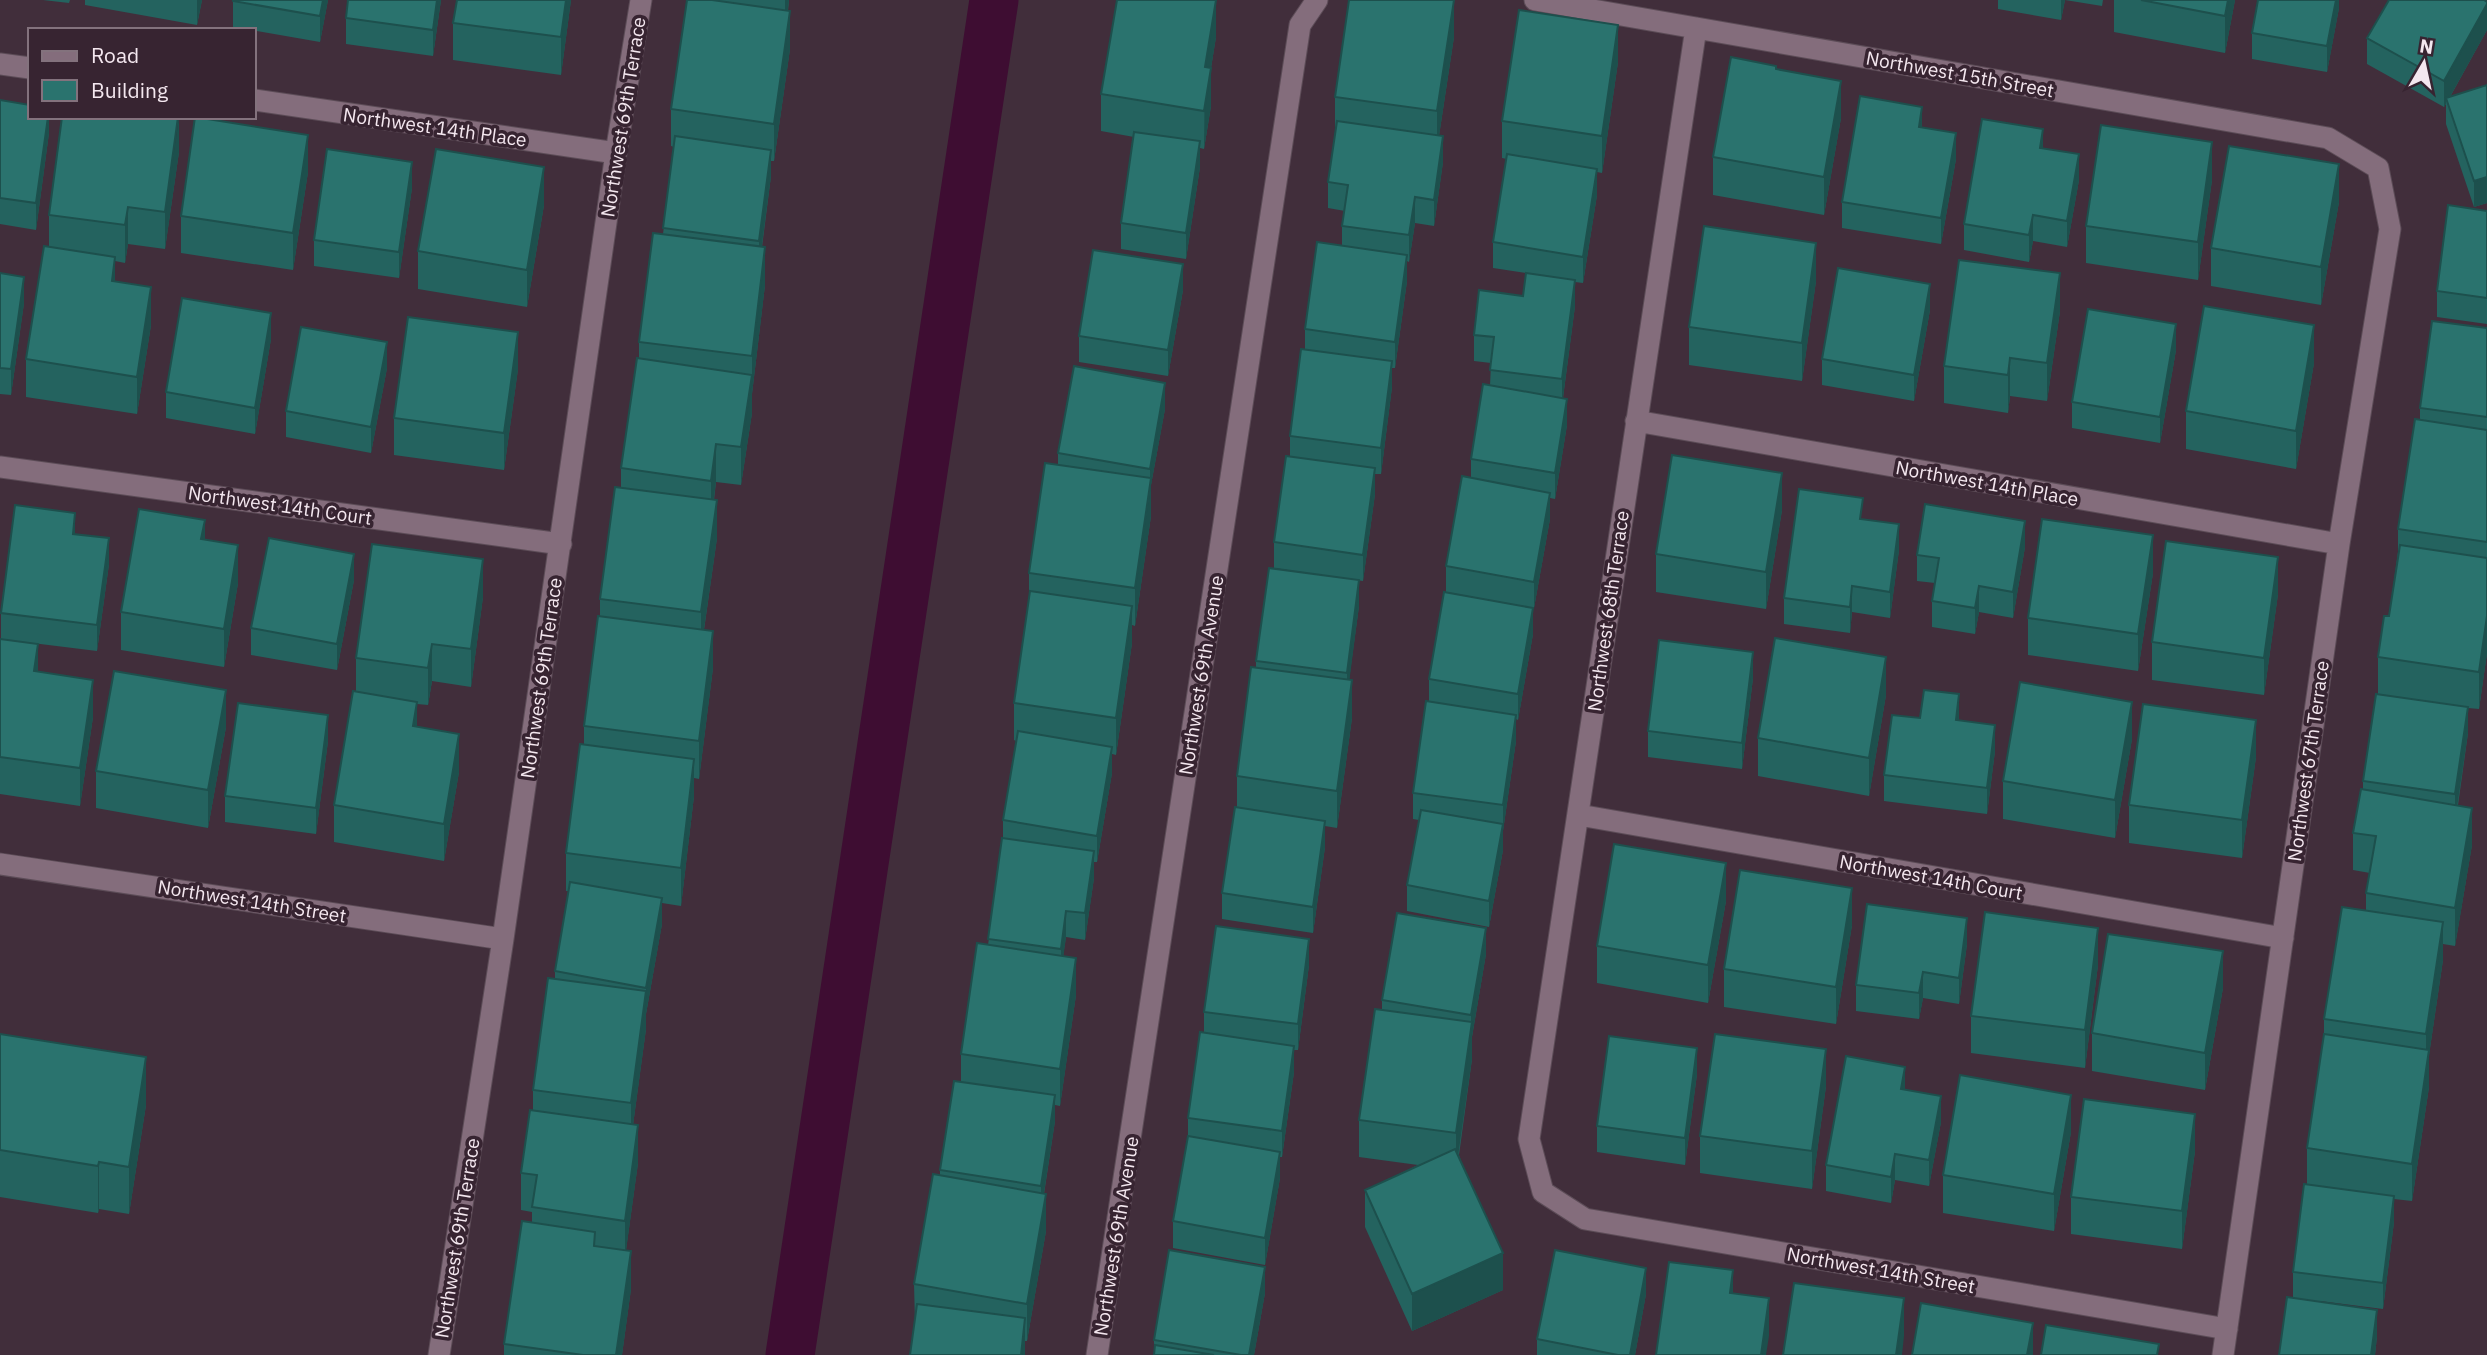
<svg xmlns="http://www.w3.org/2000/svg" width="2487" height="1355" font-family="'IBM Plex Sans',sans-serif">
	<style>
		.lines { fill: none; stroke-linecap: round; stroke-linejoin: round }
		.canal { stroke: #3e0d32; stroke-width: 49 }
		.minor-casing { stroke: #5c4c57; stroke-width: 23 }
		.minor { stroke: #846d7c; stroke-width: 21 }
		.wall { fill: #24635f }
		.shaded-wall { fill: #1d504d }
		.building { fill: #2a736e; stroke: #1d504d; stroke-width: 2 }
		.labels { text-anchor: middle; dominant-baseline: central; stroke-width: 7; stroke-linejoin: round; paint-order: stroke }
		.street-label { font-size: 19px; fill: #f4e7ef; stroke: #372431 }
	</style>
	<rect width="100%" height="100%" fill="#412e3b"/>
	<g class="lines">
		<path class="canal" d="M790 1355 994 0"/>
		<g class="minor-casing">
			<path id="minor" d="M1535 0 2328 138 2378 168 2390 229 2339 544 2223 1355
				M1696 28 1529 1139 1543 1192 1585 1219 2227 1329
				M0 64 30 68
				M254 100 616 153
				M1636 421 2339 544
				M0 467 561 544
				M1579 815 2283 938
				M0 864 503 939
				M439 1355 503 939 616 153 641 0
				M1097 1355 1300 25 1317 0"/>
		</g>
		<use href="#minor" class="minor"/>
	</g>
	<path class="wall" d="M43 0H70L69 3Z
		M85 0H202L197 25 85 5Z
		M233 0H328L320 42 233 27Z
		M348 0H441L433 56 346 44V18Z
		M457 0H571L561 75 453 60V23Z
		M687 0H789L788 11 790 49 774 161H771V176L762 247 765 285 752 394V413L741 485 716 482 714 500 717 538 704 630 713 668 699 779 694 778V796L681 906 662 903V924L646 1014V1029L633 1125 638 1163 626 1250 631 1289 622 1355H504V1344L532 1223V1212L521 1210V1173L533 1110V1090L555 979V971L569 891H566V853L584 744V726L600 616V599L621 488V468L639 358V342L663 234 674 147 671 146V109Z
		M1998 0H2065L2061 20 1998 9Z
		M2065 0H2103L2102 6Z
		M2114 0H2235L2225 53 2114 32Z
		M2339 0V8L2327 72 2252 59V33Z
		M2487 30 2450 97 2487 85V203L2474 207 2446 124V104L2444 107 2367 64V38Z
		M1216 37 1211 68V106L1204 149 1200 148V167L1186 259 1121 249V223L1134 137 1101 131V94Z
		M1454 37 1439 136 1443 162 1434 226 1415 223 1409 262 1407 261V281L1395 368H1392V387L1381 474H1375V494L1363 581 1274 568V542L1290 457V436L1305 350V329L1342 246V226L1345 211 1328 208V182L1335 132V97Z
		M1618 62 1602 173 1597 172V195L1583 283 1575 282V306L1563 398 1567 425 1555 499 1550 498V519L1534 608 1446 592V566L1471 478V459L1490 386 1491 363 1474 361V335L1523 296 1526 273 1493 268V242L1507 159 1502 158V121Z
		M0 100 49 117V133L36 230 0 224Z
		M1841 118 1824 215 1713 195V157Z
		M1922 127 1956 159 1941 244 1842 228V202Z
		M2043 148 2079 180 2067 247 2033 241 2029 262 1964 250V224Z
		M179 152 165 249 128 244 125 263 115 261V282L151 325 137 414 26 397V359L49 247V215Z
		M308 172 293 270 181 253V216Z
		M2212 180 2198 280 2086 263V226Z
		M412 188 399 278 314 266V240Z
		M2339 202 2321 305 2211 286V248Z
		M544 205 527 307 418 289V251Z
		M2487 211V324L2437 317V291Z
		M0 273 24 303 11 395 0 394Z
		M1816 281 1802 381 1689 365V327Z
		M1183 290 1168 376 1079 362V336Z
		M1930 310 1914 401 1822 385V359Z
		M2060 311 2047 401 2010 396 2008 413 1944 403V366Z
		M2487 328V653L2479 709 2468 708V733L2458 805 2472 845 2455 946 2443 944V960L2429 1055V1087L2412 1201 2394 1199V1222L2383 1309 2320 1301 2377 1336 2375 1355H2279L2293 1297V1272L2307 1185V1148L2324 1034V1019L2366 911V893L2370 873 2353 870V833L2363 789V781L2378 694V657L2389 616 2398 552V529L2420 420V408Z
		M271 339 255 434 166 418V392Z
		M2176 350 2160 443 2072 428V402Z
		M2314 363 2296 469 2186 449V411Z
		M387 368 371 453 286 437V411Z
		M518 369 504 470 394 455V418Z
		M1165 409 1151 485V516L1135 626 1132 625V643L1116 755 1112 754V773L1097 862H1094V878L1085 940 1066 937 1063 956 1076 995 1060 1106 1055 1105V1121L1044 1194 1046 1231 1027 1341H1025V1355L915 1322 914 1284 940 1176V1170L961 1082V1054L988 945 1003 838V820L1016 741 1014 740V703L1029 596V573L1058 465V453Z
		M1782 510 1766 609 1656 592V554Z
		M1863 519 1899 550 1890 618 1852 612 1850 633 1784 624V598Z
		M75 534 109 564 97 651 24 642 38 672 93 717 80 806 0 794V639H1V613Z
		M205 539 238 583 224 667 121 650V612Z
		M2025 547 2013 618 1979 612 1975 634 1932 627V601L1935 583 1917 581V555Z
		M2153 573 2138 671 2028 655V618Z
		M354 580 337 670 251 655V628Z
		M2278 594 2264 695 2152 680V642Z
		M483 597 471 687 432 681 428 705 417 704V727L459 772 444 861 334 842V805L356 692V658Z
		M1359 606 1349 680 1352 718 1337 828 1325 826V847L1313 933 1222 919V893L1237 808V776L1256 668V661Z
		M1533 634 1518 720 1516 719V741L1503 831V850L1489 927 1407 911V885L1419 820 1413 819V793L1429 702V679Z
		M1753 678 1742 769 1648 757V731Z
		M1886 695 1869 796 1758 776V738Z
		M1920 718 1959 721 1995 751 1987 814 1884 801V775Z
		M226 727 208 828 96 808V771Z
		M2132 739 2115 838 2003 819V781Z
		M328 741 316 834 225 822V796Z
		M2256 757 2242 858 2129 843V805Z
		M1726 901 1708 1003 1597 983V946Z
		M1852 925 1836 1024 1724 1007V969Z
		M1967 944 1959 1004 1923 998 1919 1019 1856 1011V985Z
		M1486 954 1472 1037V1059L1459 1155 1503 1290 1412 1331 1365 1227V1190L1418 1165 1359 1157V1120L1382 1010V1000Z
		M1309 965 1298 1050H1294V1072L1282 1157H1280V1178L1265 1265 1173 1248V1221L1188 1140V1118L1204 1033V1012Z
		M2098 965 2085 1068 1971 1053V1016Z
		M2223 988 2205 1090 2092 1071V1033Z
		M0 1034 146 1105 129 1214 99 1209 98 1213 0 1197Z
		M1697 1074 1685 1165 1597 1152V1126Z
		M1826 1086 1812 1189 1700 1173V1136Z
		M1905 1089 1941 1122 1929 1186 1895 1180 1891 1203 1826 1191V1165Z
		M2071 1132 2054 1231 1943 1213V1175Z
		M2195 1151 2182 1249 2071 1234V1197Z
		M1265 1293 1254 1355H1154V1340Z
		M1646 1294 1635 1355H1537V1339Z"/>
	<path class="shaded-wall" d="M197 0H202L197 25Z
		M323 0H328L320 42V16Z
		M437 0H441L433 56V30Z
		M566 0H571L561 75V37Z
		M785 0H789L785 31Z
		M1216 0V37L1208 87 1211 68V106L1204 149 1205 67Z
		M1454 0V37L1437 149V111Z
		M2061 0H2065L2061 20Z
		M2228 0H2235L2225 53V16Z
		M2336 0H2339V8L2327 72V46Z
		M2487 4V30L2447 102 2446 98V104L2444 107V81Z
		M790 11V49L774 161V124Z
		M1618 25V62L1602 173V136Z
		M1841 81V118L1824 215V177Z
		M1922 107V133L1919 127Z
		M48 117H49V133L36 230V203Z
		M179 117V152L165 249V212Z
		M2043 129V155L2040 148Z
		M1956 133V159L1941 244V218Z
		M308 135V172L293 270V233Z
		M1443 136V162L1434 226V200Z
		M1200 141V167L1186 259V233Z
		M2212 142V180L2198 280V242Z
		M771 150V176L759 267V241Z
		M2079 154V180L2067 247V221Z
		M412 162V188L399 278V252Z
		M2339 164V202L2321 305V267Z
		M544 167V205L527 307V270Z
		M1597 169V195L1583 283V257Z
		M2487 177V203L2474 207V181Z
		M1415 197V223L1409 262V235Z
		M128 207V244L125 263V225Z
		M2033 215V241L2029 262V235Z
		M1816 243V281L1802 381V343Z
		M765 247V285L752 394V356Z
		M1407 255V281L1395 368V342Z
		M115 257V294L112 281Z
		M1183 264V290L1168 376V350Z
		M2060 273V311L2047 401V363Z
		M24 277V303L11 395V369Z
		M1575 280V306L1562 405V379Z
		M1930 284V310L1914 401V375Z
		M151 287V325L137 414V377Z
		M271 313V339L255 434V408Z
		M2176 324V350L2160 443V417Z
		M2314 325V363L2296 469V431Z
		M518 332V369L504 470V433Z
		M387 342V368L371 453V427Z
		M2010 358V396L2008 413V375Z
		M1392 361V387L1381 474V448Z
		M752 375V413L741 485V447Z
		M1165 383V409L1151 485V516L1135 626V588L1150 490V469Z
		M1567 399V425L1555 499V473Z
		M716 444V482L711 519V481Z
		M1375 468V494L1363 581V555Z
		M1782 473V510L1766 609V572Z
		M1550 493V519L1534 608V582Z
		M717 500V538L701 650V612Z
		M75 513V539L73 534Z
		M205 520V558L201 539Z
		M2025 521V547L2013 618V592Z
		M1899 524V550L1890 618V592Z
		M2153 535V573L2138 671V634Z
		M109 538V564L97 651V625Z
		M238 545V583L224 667V629Z
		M354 554V580L337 670V644Z
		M2278 557V594L2264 695V658Z
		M483 559V597L471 687V649Z
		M1359 580V606L1347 699V673Z
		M1852 586V612L1850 633V607Z
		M1979 586V612L1975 634V608Z
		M1132 606V643L1116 755V718Z
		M1533 608V634L1518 720V694Z
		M2487 616V653L2479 709V672Z
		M713 631V668L699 779V741Z
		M38 644V682L34 671Z
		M432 644V681L428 705V668Z
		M1753 652V678L1742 769V743Z
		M1886 657V695L1869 796V758Z
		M93 680V717L80 806V768Z
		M1352 680V718L1337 828V791Z
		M226 690V727L208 828V790Z
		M1959 694V721L1956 720Z
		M417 702V739L413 726Z
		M2132 702V739L2115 838V800Z
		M2468 707V733L2455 821V794Z
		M328 715V741L316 834V808Z
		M1516 715V741L1503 831V805Z
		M2256 720V757L2242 858V820Z
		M1995 725V751L1987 814V788Z
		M459 734V772L444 861V824Z
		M1112 747V773L1097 862V836Z
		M694 759V796L681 906V868Z
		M2472 808V845L2455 946V908Z
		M1325 821V847L1313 933V907Z
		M1503 824V850L1489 927V901Z
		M1094 851V878L1085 940V913Z
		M1726 863V901L1708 1003V965Z
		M1852 888V925L1836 1024V987Z
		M662 898V924L646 1014V988Z
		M1066 911V937L1061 975V949Z
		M1967 918V944L1959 1004V978Z
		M2443 922V960L2429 1055V1087L2412 1201V1164L2426 1068V1034Z
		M1486 928V954L1472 1037V1059L1456 1170V1133L1471 1027V1015Z
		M2098 928V965L2085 1068V1030Z
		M1309 939V965L1298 1050V1024Z
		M2223 951V988L2205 1090V1053Z
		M1076 958V995L1060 1106V1069Z
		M1923 972V998L1919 1019V993Z
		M646 991V1029L631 1140V1103Z
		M1294 1046V1072L1282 1157V1131Z
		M1697 1048V1074L1685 1165V1138Z
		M1826 1049V1086L1812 1189V1151Z
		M146 1057V1105L129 1214V1167Z
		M1905 1067V1093L1901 1089Z
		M1055 1095V1121L1041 1212V1186Z
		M2071 1095V1132L2054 1231V1194Z
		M1941 1096V1122L1929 1186V1160Z
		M2195 1114V1151L2182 1249V1211Z
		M638 1125V1163L625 1258V1221Z
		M1280 1152V1178L1265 1265V1238Z
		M1895 1154V1180L1891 1203V1177Z
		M99 1162V1209L98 1213V1166Z
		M1046 1194V1231L1027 1341V1304Z
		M2394 1196V1222L2383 1309V1283Z
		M631 1251V1289L622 1355H616Z
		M1503 1253V1290L1412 1331V1294Z
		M1265 1267V1293L1254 1355H1249Z
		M1646 1268V1294L1635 1355H1630Z
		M1733 1270V1308L1730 1293Z
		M1769 1298V1336L1766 1355H1761Z
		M1904 1298V1336L1902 1355H1896Z
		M2377 1310V1336L2375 1355H2371Z
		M1025 1318V1355H1021Z
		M2033 1323V1355H2027Z"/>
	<path class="building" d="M233 0H323L320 16 233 1Z
		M348 0H437L433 30 346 18Z
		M457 0H566L561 37 453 23Z
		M687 0H712L790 11 774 124 671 109Z
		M1117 0H1216L1205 67 1211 68 1204 111 1101 94Z
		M1349 0H1454L1437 111 1335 97Z
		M2141 0H2228L2225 16Z
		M2258 0H2336L2327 46 2252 33Z
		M2389 0H2484L2487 2V4L2444 81 2367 38Z
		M1519 10 1618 25 1602 136 1502 121Z
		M1731 57 1776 66V69L1841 81 1824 177 1713 157Z
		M2487 85V177L2474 181 2446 98Z
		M1860 96 1922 107 1919 127 1956 133 1941 218 1842 202Z
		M0 100 30 105V117H48L36 203 0 198Z
		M62 117H178L165 212 128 207 125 225 49 215Z
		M195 117 308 135 293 233 181 216Z
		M1982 119 2043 129 2040 148 2079 154 2067 221 2033 215 2029 235 1964 224Z
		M1337 121 1443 136 1434 200 1415 197 1409 235 1342 226 1348 185 1328 182Z
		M2101 125 2212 142 2198 242 2086 226Z
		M1134 132 1200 141 1186 233 1121 223Z
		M675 136 771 150 759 241 663 228Z
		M2229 146 2339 164 2321 267 2211 248Z
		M327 149 412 162 399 252 314 240Z
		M436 149 544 167 527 270 418 251Z
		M1507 154 1597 169 1583 257 1493 242Z
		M2448 205 2487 211V298L2437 291Z
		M1704 226 1816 243 1802 343 1689 327Z
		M653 233 765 247 752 356 639 342Z
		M1317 242 1407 255 1395 342 1305 329Z
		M44 246 115 257 112 281 151 287 137 377 26 359Z
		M1093 250 1183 264 1168 350 1079 336Z
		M1959 260 2060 273 2047 363 2010 358 2008 375 1944 366Z
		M1838 268 1930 284 1914 375 1822 359Z
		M0 273 24 277 11 369 0 368Z
		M1526 273 1575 280 1562 379 1490 370 1494 337 1474 335 1479 290 1523 296Z
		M182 298 271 313 255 408 166 392Z
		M2204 306 2314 325 2296 431 2186 411Z
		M2088 309 2176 324 2160 417 2072 402Z
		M408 317 518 332 504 433 394 418Z
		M2432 321 2487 328V417L2420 408Z
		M301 327 387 342 371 427 286 411Z
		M1301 349 1392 361 1381 448 1290 436Z
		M637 358 752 375 741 447 716 444 711 481 621 468Z
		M1074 366 1165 383 1150 469 1058 453Z
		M1483 384 1567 399 1555 473 1471 459Z
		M2415 419 2487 430V542L2398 529Z
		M1672 455 1782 473 1766 572 1656 554Z
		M1286 456 1375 468 1363 555 1274 542Z
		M1045 463 1151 478 1135 588 1029 573Z
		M1462 476 1550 493 1534 582 1446 566Z
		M615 487 717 500 701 612 600 599Z
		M1799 489 1863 498 1860 519 1899 524 1890 592 1852 586 1850 607 1784 598Z
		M1925 504 2025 521 2013 592 1979 586 1975 608 1932 601 1939 558 1917 555Z
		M15 505 75 513 73 534 109 538 97 625 1 613Z
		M139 509 205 520 201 539 238 545 224 629 121 612Z
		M2042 519 2153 535 2138 634 2028 618Z
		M269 538 354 554 337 644 251 628Z
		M2166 541 2278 557 2264 658 2152 642Z
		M372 544 483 559 471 649 432 644 428 668 356 658Z
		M2400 545 2487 558V616L2479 672 2378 657 2384 616H2389Z
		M1269 568 1359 580 1347 673 1256 661Z
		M1030 591 1132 606 1116 718 1014 703Z
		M1444 592 1533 608 1518 694 1429 679Z
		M598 616 713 631 699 741 584 726Z
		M1775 638 1886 657 1869 758 1758 738Z
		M0 639 38 644 34 671 93 680 80 768 0 757Z
		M1659 640 1753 652 1742 743 1648 731Z
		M1251 667 1352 680 1337 791 1237 776Z
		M114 671 226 690 208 790 96 771Z
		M2020 682 2132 702 2115 800 2003 781Z
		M1924 690 1959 694 1956 720 1995 725 1987 788 1884 775 1892 715 1920 718Z
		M353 691 417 702 413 726 459 734 444 824 334 805Z
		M2376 694 2468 707 2455 794 2363 781Z
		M1426 701 1516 715 1503 805 1413 793Z
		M238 703 328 715 316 808 225 796Z
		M2143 704 2256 720 2242 820 2129 805Z
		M1018 731 1112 747 1097 836 1003 820Z
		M580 744 694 759 681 868 566 853Z
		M2361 789 2472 808 2455 908 2366 893 2376 836 2353 833Z
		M1235 807 1325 821 1313 907 1222 893Z
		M1421 810 1503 824 1489 901 1407 885Z
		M1002 838 1094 851 1085 913 1066 911 1061 949 988 939Z
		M1614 844 1726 863 1708 965 1597 946Z
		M1740 870 1852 888 1836 987 1724 969Z
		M570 882 662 898 646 988 555 971Z
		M1867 904 1967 918 1959 978 1923 972 1919 993 1856 985Z
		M2342 907 2443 922 2426 1034 2324 1019Z
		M1985 912 2098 928 2085 1030 1971 1016Z
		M1397 913 1486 928 1471 1015 1382 1000Z
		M1216 926 1309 939 1298 1024 1204 1012Z
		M2108 934 2223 951 2205 1053 2092 1033Z
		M977 943 1076 958 1060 1069 961 1054Z
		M548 978 646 991 631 1103 533 1090Z
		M1375 1009 1472 1022 1456 1133 1359 1120Z
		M1200 1032 1294 1046 1282 1131 1188 1118Z
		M0 1034 146 1057 129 1167 99 1162 98 1166 0 1150Z
		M1715 1034 1826 1049 1812 1151 1700 1136Z
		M2324 1034 2429 1050 2412 1164 2307 1148Z
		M1609 1036 1697 1048 1685 1138 1597 1126Z
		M1846 1056 1905 1067 1901 1089 1941 1096 1929 1160 1895 1154 1891 1177 1826 1165Z
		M1960 1075 2071 1095 2054 1194 1943 1175Z
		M954 1081 1055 1095 1041 1186 940 1170Z
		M2084 1099 2195 1114 2182 1211 2071 1197Z
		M530 1110 638 1125 625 1221 532 1207 537 1175 521 1173Z
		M1188 1136 1280 1152 1265 1238 1173 1221Z
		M1455 1149 1503 1253 1412 1294 1365 1190Z
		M933 1174 1046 1194 1027 1304 914 1284Z
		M2304 1184 2394 1196 2383 1283 2293 1272Z
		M522 1221 595 1232 594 1246 631 1251 616 1355H583L504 1344Z
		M1169 1250 1265 1267 1249 1355H1241L1154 1340Z
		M1555 1250 1646 1268 1630 1355H1618L1537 1339Z
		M1669 1262 1733 1270 1730 1293 1769 1298 1761 1355H1656Z
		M1794 1283 1904 1298 1896 1355H1783Z
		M2287 1297 2377 1310 2371 1355H2279Z
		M1921 1303 2033 1323 2027 1355H1912Z
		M917 1304 1025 1318 1021 1355H910Z
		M2046 1325 2159 1344 2157 1355H2041Z
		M1155 1345 1214 1355H1154Z"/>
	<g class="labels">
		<g class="street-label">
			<text transform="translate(1960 74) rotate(10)">Northwest 15th Street</text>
			<text transform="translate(623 117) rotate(-81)">Northwest 69th Terrace</text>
			<text transform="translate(435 127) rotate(8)">Northwest 14th Place</text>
			<text transform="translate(1987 483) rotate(10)">Northwest 14th Place</text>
			<text transform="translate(280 505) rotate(8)">Northwest 14th Court</text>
			<text transform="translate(1608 611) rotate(-82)">Northwest 68th Terrace</text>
			<text transform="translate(1201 675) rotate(-81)">Northwest 69th Avenue</text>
			<text transform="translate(541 678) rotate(-82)">Northwest 69th Terrace</text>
			<text transform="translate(2308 761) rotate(-82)">Northwest 67th Terrace</text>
			<text transform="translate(1931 877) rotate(10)">Northwest 14th Court</text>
			<text transform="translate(252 901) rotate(9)">Northwest 14th Street</text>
			<text transform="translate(1116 1236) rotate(-81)">Northwest 69th Avenue</text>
			<text transform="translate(457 1238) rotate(-81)">Northwest 69th Terrace</text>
			<text transform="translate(1881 1270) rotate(10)">Northwest 14th Street</text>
		</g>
	</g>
	<rect x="28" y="28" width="228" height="91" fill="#372431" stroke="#83727d" stroke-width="2"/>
	<rect x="42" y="51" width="35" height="10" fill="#846d7c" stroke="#83727d" stroke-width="2"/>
	<text x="91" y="63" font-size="21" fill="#f4e7ef">Road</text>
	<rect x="42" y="80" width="35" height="21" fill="#2a736e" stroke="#83727d" stroke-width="2"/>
	<text x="91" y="98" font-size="21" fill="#f4e7ef">Building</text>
	<g transform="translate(2424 63) rotate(9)" stroke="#372431" stroke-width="5" paint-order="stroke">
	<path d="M0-5L12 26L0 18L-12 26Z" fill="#f4e7ef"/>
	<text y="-10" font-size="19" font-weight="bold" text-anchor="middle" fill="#f4e7ef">N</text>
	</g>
</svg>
